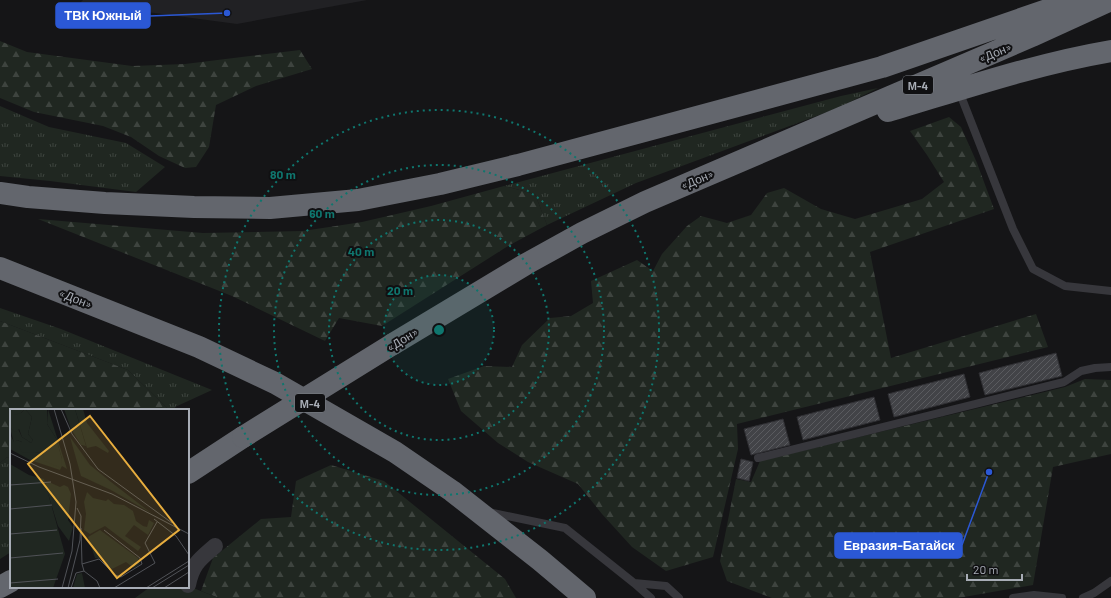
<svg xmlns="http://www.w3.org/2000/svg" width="1111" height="598" font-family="Barlow,sans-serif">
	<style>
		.built { fill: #212124 }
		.grass { fill: url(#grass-tufts) }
		.forest { fill: url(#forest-firs) }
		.green { fill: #202721 }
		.building { fill: url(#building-hatch); stroke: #2f2f33 }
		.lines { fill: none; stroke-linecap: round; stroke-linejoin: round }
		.lane { stroke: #37373c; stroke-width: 8 }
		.street { stroke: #37373c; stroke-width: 16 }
		.highway { stroke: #63666d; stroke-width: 22 }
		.highway-bridge { stroke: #63666d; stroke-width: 22 }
		.ring { fill: none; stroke: #0f766e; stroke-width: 2; stroke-dasharray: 2 4 }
		.labels { text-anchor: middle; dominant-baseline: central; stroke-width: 4; stroke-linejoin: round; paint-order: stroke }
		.shield { fill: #101012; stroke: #7a7e85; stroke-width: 1 }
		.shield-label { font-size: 11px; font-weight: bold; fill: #a8adb6 }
		.street-label { font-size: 12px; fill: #a8adb6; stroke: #101012 }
		.inset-road { fill: none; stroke: #505257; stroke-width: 1 }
		.view { fill: #e7ad3e; fill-opacity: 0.15; stroke: #e7ad3e; stroke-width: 2 }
		.inset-edge { fill: none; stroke: #a8adb6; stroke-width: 2 }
		.centre { fill: #0f766e; stroke: #101012; stroke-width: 2 }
		.ring-label { font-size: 12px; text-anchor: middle; font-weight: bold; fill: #0f766e; stroke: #101012; stroke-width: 4; stroke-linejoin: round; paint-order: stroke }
		.leader { fill: none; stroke: #2b58d5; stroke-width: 1.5 }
		.callout-dot { fill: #2b58d5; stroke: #101012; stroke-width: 1.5 }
		.callout { fill: #2b58d5; stroke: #2b58d5; stroke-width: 1.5 }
		.callout-label { font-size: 13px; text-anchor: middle; font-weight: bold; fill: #fff }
	</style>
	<defs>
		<pattern id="grass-tufts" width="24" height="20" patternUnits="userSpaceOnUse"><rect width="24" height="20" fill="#202721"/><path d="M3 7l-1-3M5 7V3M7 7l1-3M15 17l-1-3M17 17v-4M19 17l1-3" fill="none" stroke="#3e443f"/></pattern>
		<pattern id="forest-firs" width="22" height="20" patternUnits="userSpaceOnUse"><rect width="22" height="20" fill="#202721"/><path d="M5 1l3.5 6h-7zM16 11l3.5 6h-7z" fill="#3e443f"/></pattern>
		<pattern id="building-hatch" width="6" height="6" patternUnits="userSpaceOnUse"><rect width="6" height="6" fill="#424347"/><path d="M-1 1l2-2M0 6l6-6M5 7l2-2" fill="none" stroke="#5a5b5f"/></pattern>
	</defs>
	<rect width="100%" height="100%" fill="#151517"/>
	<path class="built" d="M83 0H367L237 24 80 3Z"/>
	<path class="grass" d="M878 88 838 108 636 183 547 225 535 194 504 186 841 96Z
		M0 106 49 127 126 143 165 167 136 192 50 181 0 176Z
		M0 308 61 329 212 390 175 407 176 410H169L128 370 0 321Z
		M7 457 11 459V552L0 559V463Z"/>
	<path class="forest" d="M0 41 27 52 132 66 185 64 300 50 312 69 256 86 216 105 209 147 196 167 185 168 159 156 131 137 103 126 34 112 0 98Z
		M949 117 961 127 977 163 994 209 870 252 891 358 1036 314 1048 347 737 424 738 449 713 557 666 571 632 547 602 514 578 484 528 462 498 443 461 411 448 379 484 366 512 367 522 345 550 318 571 316 593 303 591 281 637 260 653 271 662 254 687 226 701 216 727 223 751 215 767 193 784 188 821 209 855 219 922 199 944 182 927 155 910 131Z
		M504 186 535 194 547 225 508 246 382 326 339 318 325 341 232 296 38 219 203 233 303 231 362 222 431 206Z
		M0 321 128 370 169 410H11V459L7 457 0 463Z
		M1085 379 1111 380V454L1053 467 1033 585 958 598H772L727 581 720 561 736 479 751 482 760 461 1065 387Z
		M331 465 384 481 505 579 516 598H219L201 591 213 558 261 519 291 517 296 481Z"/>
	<path class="green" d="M188 586 219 598H135L150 587H188Z"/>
	<path class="building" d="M1056 353 1062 376 985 395 979 373Z
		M964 374 970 397 894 417 888 394Z
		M874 397 880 420 803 440 797 417Z
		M783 419 790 445 751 455 744 429Z
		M741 459 753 462 749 481 737 478Z"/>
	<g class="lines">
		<path class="lane" d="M959 91 1013 229 1033 269 1065 286 1111 291
			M758 458 1064 382 1081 371 1095 368 1111 367
			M488 512 565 528 634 583 651 598
			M634 583 666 586 679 598
			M1013 598 1034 595 1062 598
			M1083 598 1094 593 1111 581"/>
		<path class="street" d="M188 585C192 564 200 559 215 546"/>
		<path class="highway" d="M888 111C962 89 1035 64 1111 51
			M0 193 28 197 105 203 194 207 270 208 358 200 440 184 518 165 882 67 1076 0
			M0 268 199 347 275 383 395 452 452 491 540 560 585 598
			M393 344 526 264 582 233 645 202 1032 36 1111 0
			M188 473 243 437
			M0 587 11 581"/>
		<path class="highway-bridge" d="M243 437 393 344"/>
	</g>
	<circle cx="439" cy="330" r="55" fill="#0f766e" fill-opacity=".12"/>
	<g class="ring">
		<circle cx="439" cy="330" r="55"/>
		<circle cx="439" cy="330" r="110"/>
		<circle cx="439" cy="330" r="165"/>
		<circle cx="439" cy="330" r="220"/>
	</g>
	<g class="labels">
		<g class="shield">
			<rect x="903" y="76" width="30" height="18" rx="3"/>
			<rect x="295" y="394" width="30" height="18" rx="3"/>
		</g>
		<g class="shield-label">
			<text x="918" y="85">М-4</text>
			<text x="310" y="403">М-4</text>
		</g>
		<g class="street-label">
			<text transform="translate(995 52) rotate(-23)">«Дон»</text>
			<text transform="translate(697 179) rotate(-23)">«Дон»</text>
			<text transform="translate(76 298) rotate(22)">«Дон»</text>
			<text transform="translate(402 339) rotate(-32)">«Дон»</text>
		</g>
	</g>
	<g transform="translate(10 409)">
		<rect width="179" height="179" fill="#151517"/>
		<path d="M15 0 22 8 18 25 23 31 21 34 12 28 9 20 6 24 0 19V4H11ZM38 0 57 60 52 57 50 61 20 51 0 40V25L4 33 7 31 12 33 15 43 21 42 52 50 46 29 37 15ZM54 0H65L76 37 71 36 61 20ZM101 73 141 104 101 81ZM72 164 75 179H63L67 165Z" fill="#202721"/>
		<path d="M0 0H37V15L46 29 52 50 51 59 34 52 33 44 12 43 9 38 12 33 7 31 4 34 0 19 6 23 8 20 12 28 21 34 23 31 18 25 22 8 15 0 11 4 4 6 0 4ZM65 0H73L77 14 99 42 98 44 86 37 77 39ZM60 28 80 56 101 73V81L71 67ZM39 73 50 78 54 76 58 78 61 85 58 111 63 118 59 132 48 117 35 75ZM77 83 83 89 96 92 98 90 104 95 114 96 123 102 126 112 133 117 137 118 139 111 144 114 138 126 124 116 115 127 131 138 128 142 95 117 80 125 74 121 76 105 74 93ZM90 121 128 149 130 155 124 159 116 153 102 160 91 150 85 149 78 128Z" fill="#202721"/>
		<path d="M0 55 19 66 34 70 55 145 43 179H0Z" fill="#202721"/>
		<path class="inset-road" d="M44 0 60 55 66 93 62 142 52 179M51 0 62 25 88 60 162 114M0 44 29 58 102 85 179 125M0 76 41 73M0 100 42 96M144 110 166 127 179 146M71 119 72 155 74 162 87 172 90 179M0 125 47 121M0 149 53 144M72 155 89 150 105 166 111 168 132 155 130 149 94 121M0 174 48 170M58 179 70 131 71 107 67 99M61 179 66 164 74 162M104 179 145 154 135 134 147 113M136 179 179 152M142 179 179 156M154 179 179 163"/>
		<path class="view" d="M80 7 169 121 107 169 18 55Z"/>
		<rect width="179" height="179" class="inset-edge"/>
	</g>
	<circle cx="439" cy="330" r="6" class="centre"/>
	<g class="ring-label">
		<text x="283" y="179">80 m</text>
		<text x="322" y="218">60 m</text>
		<text x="361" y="256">40 m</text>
		<text x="400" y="295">20 m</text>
	</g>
	<path class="leader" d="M227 13L150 16M989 472L962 545"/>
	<g class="callout-dot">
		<circle cx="227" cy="13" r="4"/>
		<circle cx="989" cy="472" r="4"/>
	</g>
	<g class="callout">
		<rect x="56" y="3" width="94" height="25" rx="4"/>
		<rect x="835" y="533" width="127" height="25" rx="4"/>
	</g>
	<g class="callout-label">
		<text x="103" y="20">ТВК Южный</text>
		<text x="899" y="550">Евразия-Батайск</text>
	</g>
	<path d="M967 574v6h55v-6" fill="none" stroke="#a8adb6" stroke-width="2"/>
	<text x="973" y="574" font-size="12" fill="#a8adb6" stroke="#101012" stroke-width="3" paint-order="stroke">20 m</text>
</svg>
